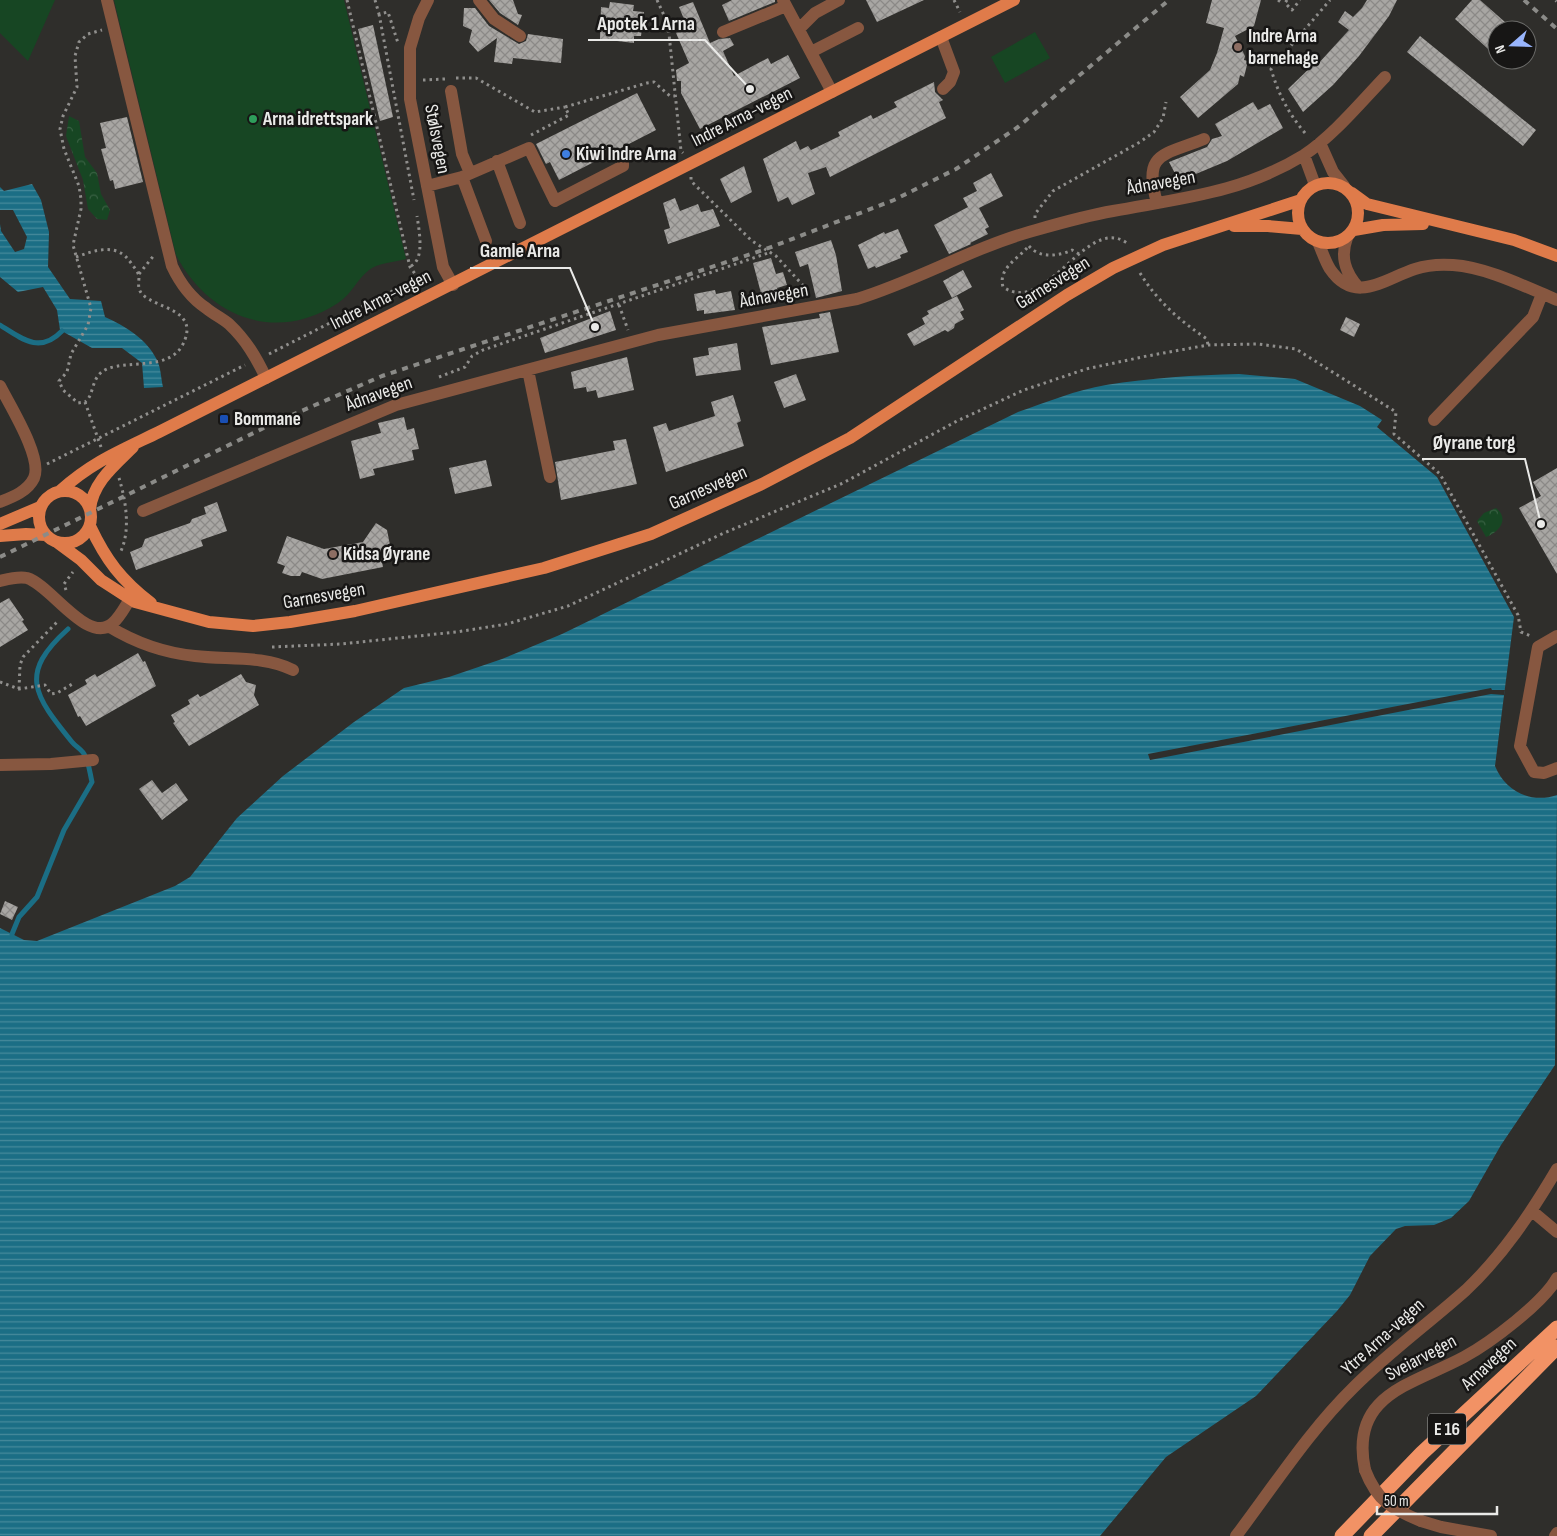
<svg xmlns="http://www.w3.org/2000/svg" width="1557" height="1536" font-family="'Sofia Sans Condensed',sans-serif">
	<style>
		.park { fill: url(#park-crowns) }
		.pitch { fill: #174623 }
		.water { fill: url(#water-rules) }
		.pier { fill: #2f2e2b }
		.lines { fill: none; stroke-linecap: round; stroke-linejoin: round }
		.stream { stroke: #1b6e85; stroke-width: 5 }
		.building { fill: url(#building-cross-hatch) }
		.path { stroke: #908f8d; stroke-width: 3; stroke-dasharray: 2.5 4; stroke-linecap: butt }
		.minor { stroke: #875740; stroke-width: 12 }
		.major { stroke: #df7b4a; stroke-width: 12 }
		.highway { stroke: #f29265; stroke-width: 15 }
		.rail { stroke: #8b8b88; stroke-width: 4; stroke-dasharray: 6 6; stroke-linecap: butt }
		.minor-bridge { stroke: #875740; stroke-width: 12 }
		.education-dot { fill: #8d6e63; stroke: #171615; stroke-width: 2 }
		.leisure-dot { fill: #2e9e5b; stroke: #171615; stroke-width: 2 }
		.shop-dot { fill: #3f7fe0; stroke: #171615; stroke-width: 2 }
		.transit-dot { fill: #1a4fb4; stroke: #171615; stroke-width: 2 }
		.labels { text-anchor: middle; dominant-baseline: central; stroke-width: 5; stroke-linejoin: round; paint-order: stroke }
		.shield { fill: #171615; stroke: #abaaa9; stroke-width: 1 }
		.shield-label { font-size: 18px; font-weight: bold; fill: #eaeae8 }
		.poi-label { font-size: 19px; font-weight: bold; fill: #eaeae8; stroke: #171615; text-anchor: start }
		.street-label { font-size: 19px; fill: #eaeae8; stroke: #171615 }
		.leader { fill: none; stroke: #eaeae8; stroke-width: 2 }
		.callout-dot { fill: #eaeae8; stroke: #171615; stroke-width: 2 }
		.callout-label { font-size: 20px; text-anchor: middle; font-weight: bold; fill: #eaeae8; stroke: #171615; stroke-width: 5; stroke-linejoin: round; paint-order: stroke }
	</style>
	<defs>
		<pattern id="park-crowns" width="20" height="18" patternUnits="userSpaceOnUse" patternTransform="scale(1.25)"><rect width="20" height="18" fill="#174623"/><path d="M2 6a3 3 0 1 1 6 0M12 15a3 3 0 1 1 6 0" fill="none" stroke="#396143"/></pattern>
		<pattern id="water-rules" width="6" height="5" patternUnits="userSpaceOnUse" patternTransform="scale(1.25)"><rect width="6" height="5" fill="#1b6e85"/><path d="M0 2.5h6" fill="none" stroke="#478a9c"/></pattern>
		<pattern id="building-cross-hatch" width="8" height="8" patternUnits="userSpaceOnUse" patternTransform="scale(1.25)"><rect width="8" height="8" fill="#a8a6a3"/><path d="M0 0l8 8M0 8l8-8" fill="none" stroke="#8b8987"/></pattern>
	</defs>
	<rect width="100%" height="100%" fill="#2f2e2b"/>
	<path class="park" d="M69 116 79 121 85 157 97 173 101 194 110 210 107 220 97 219 88 209 83 180 66 136Z
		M1496 508C1510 519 1499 532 1486 537L1477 521 1484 513Z"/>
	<path class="pitch" d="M0 0H55L28 61 0 33Z
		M114 0H344L406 259C396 262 377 263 369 270 357 279 352 294 338 303 276 344 208 317 176 255Z
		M1035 32 1050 58 1005 83 991 57Z"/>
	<path class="water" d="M32 184 41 200 49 232 48 267 70 299 101 301 105 317C125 326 147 339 157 360 161 368 161 379 163 387L144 388 142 363 122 348H92L60 330 57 310 43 287 18 292 0 277V224L1 231 15 252 24 249 27 237 13 210H0V187L4 191Z
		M1239 374 1295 379 1360 406 1382 420 1377 427 1437 477 1514 617 1495 766C1505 791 1531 804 1557 795L1555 1065 1501 1145 1469 1201 1451 1218 1434 1225 1405 1226 1396 1229 1370 1256 1350 1295 1337 1311 1256 1396 1166 1457 1100 1536H0V928L24 940 37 941 175 886 190 877 237 818 283 776 354 722 404 688 449 677 502 659 562 634 1018 412C1047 402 1076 390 1106 385 1150 378 1195 375 1239 374Z"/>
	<path class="pier" d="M1491 688 1492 690H1505L1504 695 1491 694 1150 760 1148 754Z"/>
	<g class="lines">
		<path class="stream" d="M0 325C22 339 40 354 62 331
			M12 934 19 917 37 897 64 830 92 782C90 774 89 763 85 756 83 750 76 747 72 742 34 695 18 674 68 629"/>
	</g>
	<path class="building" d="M489 0H513L518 14 522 15 518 25 500 13Z
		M732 0H775V2L729 21 722 5Z
		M866 0H924L877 22Z
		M1212 0H1261L1254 26 1235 36 1245 56 1244 60 1248 61 1244 77 1240 75 1238 84 1198 118 1180 97 1210 70 1217 53 1224 28 1206 23Z
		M1367 0H1397L1389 16 1359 56 1333 85 1303 112 1288 89 1315 63 1317 65 1349 30 1338 22 1345 11 1353 17 1362 8Z
		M1472 0H1480L1514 30H1497V57L1455 19Z
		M610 2 634 5 633 11 644 12 641 36H634V43L600 39 601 7 609 8Z
		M693 2 710 43 719 39 730 38 734 45 723 51 734 76 768 58 771 64 788 55 800 78 700 129 681 93V81H677L676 70 689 63 676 33 681 31 679 27 686 24 679 7Z
		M464 8H475L489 26 519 44 526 41 528 34 563 39 561 63 513 58 512 64 494 62 497 38 478 52 469 42 472 30 463 26Z
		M373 25 393 117 380 121 358 29Z
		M1420 36 1536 130 1523 146 1407 52Z
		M934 82 935 92 943 100 939 102 946 118 830 177 826 167 808 173 815 194 792 205 788 197 778 202 763 159 796 141 800 150 808 146 811 150 840 136 838 132 871 115 873 119 897 107 894 102Z
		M637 93 656 130 559 180 550 162 546 164 536 144Z
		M1253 102 1258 110 1270 104 1283 128 1227 161 1179 181 1169 162 1207 147 1212 139 1222 136 1215 124Z
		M127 117 143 182 115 189 113 180 110 181 101 149 106 148 100 123Z
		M744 166 752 192 731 203 720 179Z
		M991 173 1003 196 979 208 989 227 985 229 988 234 970 243 971 244 949 254 934 225 968 207 963 198 977 191 973 183Z
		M675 198 680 211 698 204 701 212 713 209 720 226 668 244 664 230 670 228 663 203Z
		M898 229 908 252 900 255 901 258 876 268 875 266 868 269 858 245 884 232 885 234Z
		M831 240 836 255 842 291 816 298 808 264 800 267 795 252Z
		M771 258 776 274 783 272 787 285 777 288 779 293 762 297 753 263Z
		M963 270 972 287 952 298 943 281Z
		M715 290 716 294 731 291 735 310 704 314V310L697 311 694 294Z
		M957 296 964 310 960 312 964 319 955 324 954 328 948 332 945 330 914 346 907 334 925 324 922 318 929 314 927 311Z
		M610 311 616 330 545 353 540 338Z
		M830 312 839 352 771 365 762 327 820 318 819 314Z
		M1346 317 1360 324 1354 337 1340 330Z
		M737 343 741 370 696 376 693 358 709 355 708 348Z
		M627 357 634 390 598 398 596 390 587 392 586 387 574 389 571 372Z
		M796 374 806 400 784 408 774 382Z
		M733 395 741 421 737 423 744 446 666 472 653 427 666 423 669 431 715 416 711 402Z
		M404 417 407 430 414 428 419 449 412 450 414 460 373 469 375 475 360 479 351 441 381 433 378 423Z
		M626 439 637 484 561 500 555 462 615 450 613 441Z
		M486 460 492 486 455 494 449 468Z
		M1557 468V574L1519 508 1541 496 1533 482Z
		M217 502 227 531 201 540 203 546 136 570 130 552 142 547 145 539 190 523 192 519 206 514 204 507Z
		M376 523 387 530 392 555 381 557 383 567 322 579 302 572 300 576H291L282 573 285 566 277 563 287 536 324 549 363 542Z
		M9 598 24 620 22 621 28 630 0 647V603Z
		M138 653 143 662 145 661 156 686 86 726 80 716 78 717 68 695 87 684 85 680 95 674 97 677Z
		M241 674 246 682 256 685 254 695 259 705 189 746 173 723 175 722 171 715 190 704 188 700 198 694 200 697 206 694Z
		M152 780 162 793 176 783 188 800 162 820 139 789Z
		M5 901 18 907 12 920 0 914Z"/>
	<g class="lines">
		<path class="path" d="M347 0 410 267 418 278
			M375 0 379 14 388 12 398 43
			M657 0 668 24 681 151 683 153
			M954 0 960 12
			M1278 0 1281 2
			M1287 0 1285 3 1292 10 1300 0
			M379 14 414 200
			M456 78H476L535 112 565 107
			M423 80 445 79
			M1305 133C1288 113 1278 93 1271 69L1330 0
			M531 135 569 115 565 107 647 83 654 82 670 96H675
			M691 177V181L752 241 776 256 810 293
			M1035 218V214L1053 191 1140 142 1154 132 1163 118 1166 102
			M1029 246C1040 259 1059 256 1072 250L1079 254
			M1027 248C1016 260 998 269 1003 287 1047 317 1086 214 1127 243
			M76 257C96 250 117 242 131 263 134 267 138 272 139 276 139 283 137 288 142 294 156 309 202 309 182 346 168 370 129 360 107 369 90 376 95 395 85 402
			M411 266C425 259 419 230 417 216
			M1140 273C1158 302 1179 320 1207 339L1208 345
			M139 274 155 254
			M619 305 628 330
			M269 354 420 277
			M439 377 465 367 472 356 483 350 771 252
			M101 447 85 402 78 403 63 390 59 381 67 372 71 354 88 325 91 308 73 245 81 209V199L79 186 64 149 60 129 63 116 77 87 75 56 79 42 88 34 102 30
			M47 464 245 365
			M119 478C126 501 131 531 120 553
			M66 590 64 584 73 572
			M272 647 341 644 456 632 507 624 568 606 724 533 843 483 957 421 1024 390 1086 369 1147 356 1208 345 1258 344 1296 349 1396 412 1394 434 1440 474 1518 615 1521 632 1531 636
			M0 682 19 689 45 685 51 694 57 693 74 683
			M19 689 20 665 23 657 59 620"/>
		<path class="minor" d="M107 0 172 266C180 283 191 298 206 308 213 314 222 318 229 324 246 340 256 357 266 378
			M428 0 419 18 410 48V99L443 267 453 285
			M479 0 494 19 520 36
			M783 0 832 92
			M799 29 815 13 839 0
			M723 32 786 6
			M941 37 954 72 950 82 943 89
			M811 52 858 28
			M451 91 462 154 470 173
			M1320 143 1333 172 1344 186
			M1304 155 1315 185
			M497 161 520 223
			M462 177 486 241
			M427 186 462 177 529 148 555 201 623 166V159
			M1157 203C1143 152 1162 156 1204 139
			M1347 238C1340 257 1345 272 1358 287
			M1318 242C1322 251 1325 261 1330 269 1355 306 1386 278 1415 269 1427 265 1440 264 1453 265 1486 267 1526 287 1557 300
			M528 370 550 477
			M0 386C10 406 43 458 34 478 28 491 13 497 0 502
			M1434 420 1533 317 1542 294
			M143 511 396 405 658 335 857 299C916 281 970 249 1029 232 1057 224 1084 216 1113 211 1182 198 1242 193 1304 155 1333 136 1361 102 1385 77
			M0 581C8 579 18 576 27 578 51 585 88 646 113 623 122 615 127 602 135 592
			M108 626C134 642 165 653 195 656 226 660 264 655 293 670
			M1557 636 1538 647 1520 746 1534 772 1544 773 1557 768
			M0 765 51 764 93 760
			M1532 1211 1557 1232
			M1365 1470C1349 1394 1412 1385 1464 1357 1490 1343 1543 1303 1557 1278
			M1421 1521 1441 1527 1491 1536
			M1236 1536C1274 1486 1309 1431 1354 1387 1389 1352 1429 1323 1466 1290 1503 1255 1531 1213 1557 1169
			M1555 1536 1557 1533"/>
		<path class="major" d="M1298 213a30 30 0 1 1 60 0a30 30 0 1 1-60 0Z
			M1352 193 1367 204 1514 240 1557 256
			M1234 226H1268L1302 229
			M1354 230 1383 225 1423 224
			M39 517a26 26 0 1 1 52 0a26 26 0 1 1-52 0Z
			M60 491C92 462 120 451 159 432L1014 0
			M90 509C93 482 115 465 133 447
			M0 524 40 507
			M90 526C106 560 121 580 151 603
			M0 536 26 534 46 535
			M58 543 81 560 101 580 135 602 209 622 253 626 290 622 355 611 544 568 651 534 762 484 850 438 1067 295 1113 268 1163 245 1301 200"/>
		<path class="highway" d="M1342 1536 1422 1453 1557 1328
			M1371 1536 1557 1347"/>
		<path class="rail" d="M1524 0 1557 29
			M1556 0 1557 1
			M0 557 276 422 382 376 766 249 894 200 956 169 1018 127 1169 0"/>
		<path class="minor-bridge" d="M1365 1470C1377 1501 1392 1509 1421 1521"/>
	</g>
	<g class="education-dot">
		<circle cx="1238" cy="47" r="5"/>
		<circle cx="333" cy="554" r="5"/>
	</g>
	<circle class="leisure-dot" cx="253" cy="119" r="5"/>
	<circle class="shop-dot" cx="566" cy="154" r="5"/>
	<rect class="transit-dot" x="219" y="414" width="10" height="10" rx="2.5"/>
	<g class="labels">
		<rect class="shield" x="1428" y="1413.5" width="38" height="31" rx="4"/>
		<g class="shield-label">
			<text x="1447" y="1429">E 16</text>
		</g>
		<g class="poi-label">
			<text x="1248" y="36">Indre Arna<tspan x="1248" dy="22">barnehage</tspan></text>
			<text x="263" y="119">Arna idrettspark</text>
			<text x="576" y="154">Kiwi Indre Arna</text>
			<text x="234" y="419">Bommane</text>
			<text x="343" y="554">Kidsa Øyrane</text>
		</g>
		<g class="street-label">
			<text transform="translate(742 117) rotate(-27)">Indre Arna-vegen</text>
			<text transform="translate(437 139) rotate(79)">Stølsvegen</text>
			<text transform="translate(1161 183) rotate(-10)">Ådnavegen</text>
			<text transform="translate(1053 283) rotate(-32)">Garnesvegen</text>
			<text transform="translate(774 296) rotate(-10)">Ådnavegen</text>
			<text transform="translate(381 300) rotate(-27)">Indre Arna-vegen</text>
			<text transform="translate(379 394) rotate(-20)">Ådnavegen</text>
			<text transform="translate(708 488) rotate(-24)">Garnesvegen</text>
			<text transform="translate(324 596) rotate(-10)">Garnesvegen</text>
			<text transform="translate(1383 1337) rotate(-42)">Ytre Arna-vegen</text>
			<text transform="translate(1421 1358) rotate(-28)">Sveiarvegen</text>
			<text transform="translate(1489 1364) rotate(-43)">Arnavegen</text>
		</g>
	</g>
	<path class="leader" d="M750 89L705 40H588M595 327L570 268H470M1541 524L1525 459H1422"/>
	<g class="callout-dot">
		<circle cx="750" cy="89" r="5"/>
		<circle cx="595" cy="327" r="5"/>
		<circle cx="1541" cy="524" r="5"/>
	</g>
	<g class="callout-label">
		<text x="646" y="30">Apotek 1 Arna</text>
		<text x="520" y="257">Gamle Arna</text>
		<text x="1474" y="449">Øyrane torg</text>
	</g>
	<g transform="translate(1512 45) rotate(250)"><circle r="24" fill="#171615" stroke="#6b6b69"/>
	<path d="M0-4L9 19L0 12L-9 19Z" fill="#98b5fd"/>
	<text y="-8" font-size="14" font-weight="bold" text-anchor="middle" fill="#eaeae8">N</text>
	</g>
	<path d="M1377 1506v8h120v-8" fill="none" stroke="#eaeae8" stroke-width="2.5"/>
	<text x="1384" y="1506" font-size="15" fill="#eaeae8" stroke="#171615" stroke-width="4" paint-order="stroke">50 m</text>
</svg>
